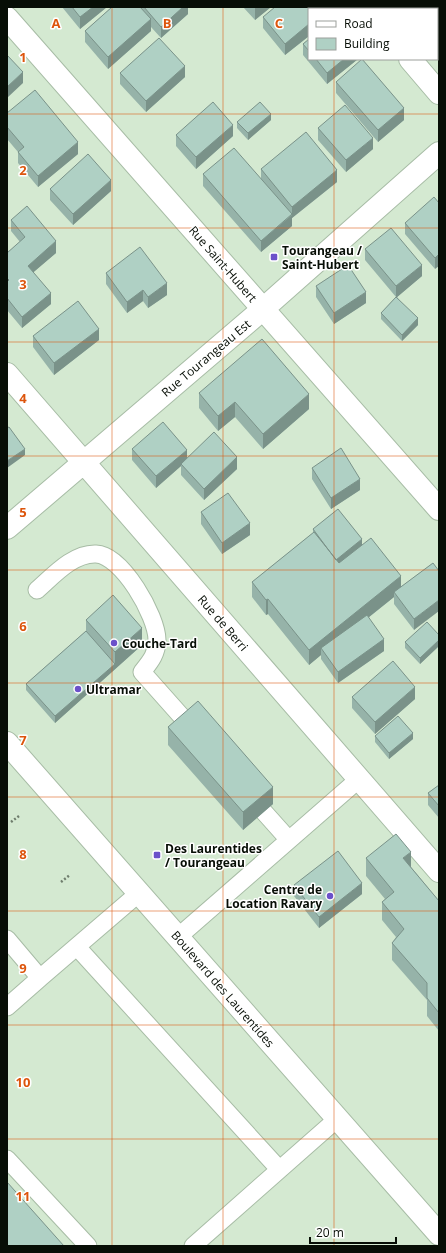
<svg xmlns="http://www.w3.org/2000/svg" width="446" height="1253" font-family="'Open Sans',sans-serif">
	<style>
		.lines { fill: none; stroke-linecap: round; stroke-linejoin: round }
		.lane-casing { stroke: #a7bca5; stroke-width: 19 }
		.street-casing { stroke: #a7bca5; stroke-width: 24 }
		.secondary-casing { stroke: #a7bca5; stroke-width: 24 }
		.path { stroke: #6f7d6d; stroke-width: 2.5; stroke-dasharray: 2 2; stroke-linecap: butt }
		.lane { stroke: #fff; stroke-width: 17 }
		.street { stroke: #fff; stroke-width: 22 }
		.secondary { stroke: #fff; stroke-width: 22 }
		.wall { fill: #96b3a9 }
		.shaded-wall { fill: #7a9289 }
		.building { fill: #afd0c4; stroke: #7a9289 }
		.grid { fill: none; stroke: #dd550c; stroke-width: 1; stroke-opacity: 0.55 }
		.poi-dot { fill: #6b51ca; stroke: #fff; stroke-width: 1.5 }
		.labels { text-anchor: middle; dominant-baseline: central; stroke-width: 3; stroke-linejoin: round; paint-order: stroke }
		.poi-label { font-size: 12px; font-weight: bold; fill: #070e06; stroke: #fff; text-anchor: start }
		.street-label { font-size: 12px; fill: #070e06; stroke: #fff }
		.grid-label { font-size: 13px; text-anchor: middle; font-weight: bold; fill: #dd550c; stroke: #fff; stroke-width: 3; stroke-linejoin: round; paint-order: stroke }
	</style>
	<rect width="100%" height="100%" fill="#d4e9d1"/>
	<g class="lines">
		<g class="lane-casing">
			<path id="lane" d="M37 590C53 576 73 553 96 554 122 555 157 616 157 640 157 654 150 662 142 672L190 726
				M264 812 289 840
				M178 937 359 779
				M7 939 40 978 139 893
				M77 947 279 1169
				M7 1007 40 978
				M7 1159 88 1246
				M193 1246 337 1119"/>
		</g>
		<g class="street-casing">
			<path id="street" d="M367 7 369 9
				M7 18 439 509
				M410 59 439 93
				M7 374 439 871
				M7 528 263 309 439 153"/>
		</g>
		<g class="secondary-casing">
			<path id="secondary" d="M7 743 439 1234"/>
		</g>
		<path class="path" d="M11 822 19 816
			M61 882 70 875"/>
		<use href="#lane" class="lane"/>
		<use href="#street" class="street"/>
		<use href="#secondary" class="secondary"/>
	</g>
	<path class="wall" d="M62 7H107L80 29Z
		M112 7H188V14L161 38 151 27V31L108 69 85 42V31Z
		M243 7H271L255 20Z
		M309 9V36L285 55 263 28V17Z
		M439 28V43L437 41V29Z
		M309 39V59H358L327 84 303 55V44Z
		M120 73 185 77 146 112 120 84Z
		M336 82 404 120 378 142 336 93Z
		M7 113 78 154 38 187 18 163V152L7 139Z
		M271 120 248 140 237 128V122Z
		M318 128 373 149 346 172 318 140Z
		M176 135 233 136 196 169 176 146Z
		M261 169 337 182 292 218V226L261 252 203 186V174L261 179Z
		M50 189 111 191 73 225 50 200Z
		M439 203 435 269 405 234V223Z
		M11 220 56 253 33 272 51 304 22 328 7 310V253L20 242 11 231Z
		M365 249 422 276 397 297 418 325 402 341 381 319V313L396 297 365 260Z
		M106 273 167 295 148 308 143 301 127 313 106 284Z
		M316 286 366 303 334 324 316 297Z
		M33 336 99 340 54 375 33 347Z
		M199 393 309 409 263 449 235 417 218 431 199 408Z
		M439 407V420L438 419V408Z
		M132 449 187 458 237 469 204 500 181 475V466L156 488 132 460Z
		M312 468 360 490 331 509 312 479Z
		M201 512 250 535 222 554 201 524Z
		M313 529 362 545 401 587 433 563 414 630 394 604V597L368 618 384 651 338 683 321 659V655L309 665 268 614 266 615 252 597V582L313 533Z
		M86 620 142 645 55 723 26 690V684L86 631Z
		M439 635V646L420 664 405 648V642Z
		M352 697 415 699 375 734 352 708Z
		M168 727 273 804 243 830 168 745Z
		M375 736 413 739 389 759 375 742Z
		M439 785V818L428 805V793Z
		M366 858 411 867 439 901V1031L427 1016V1000L392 960V943L396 937 382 920V902L385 899 366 876Z
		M294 885 362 894 319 928 294 896Z"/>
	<path class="shaded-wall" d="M93 7H107L80 29V17Z
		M183 7H188V14L161 38V27Z
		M255 7H271L255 20Z
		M151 19V31L108 69V57Z
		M309 24V36L285 55V44Z
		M344 59H358L327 84V73Z
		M185 66V77L146 112V101Z
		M23 72V83L7 98V87Z
		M404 108V120L378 142V130Z
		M271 114V120L248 140V133Z
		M233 125V136L196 169V157Z
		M373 138V149L346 172V160Z
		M78 142V154L38 187V176Z
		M337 170V182L292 218V226L261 252V241L292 215V207Z
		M111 180V191L73 225V214Z
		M56 241V253L28 277V266Z
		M439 254V266L435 269V258Z
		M422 265V276L396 298V286Z
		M167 283V295L148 308V297Z
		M143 290V301L127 313V302Z
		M366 292V303L334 324V313Z
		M51 293V304L22 328V317Z
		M418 318V325L402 341V335Z
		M99 329V340L54 375V363Z
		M309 394V409L263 449V434Z
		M235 402V417L218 431V416Z
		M25 449V455L7 468V461Z
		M187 450V461L181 464V466L156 488V476Z
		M237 457V469L204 500V489Z
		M360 479V490L331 509V498Z
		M250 523V535L222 554V543Z
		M362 539V551L336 571V560Z
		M401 576V592H394V597L325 652 321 648V655L309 665V650Z
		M268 599V614L266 615V600Z
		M439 600V611L414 630V619Z
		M142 628V645L55 723V716L115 664V652Z
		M384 639V651L338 683V672Z
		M439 640V646L420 664V658Z
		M415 687V699L375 734V722Z
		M413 733V739L389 759V753Z
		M273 787V804L243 830V812Z
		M411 852V870L403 858Z
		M362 883V894L319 928V917Z"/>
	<path class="building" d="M72 7H93L80 17Z
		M112 7H140L151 19 108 57 85 31Z
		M144 7H183L161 27Z
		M275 7H324L326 9H309V24L285 44 263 17Z
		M159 38 185 66 146 101 120 73Z
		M309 39V51L303 44Z
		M7 55 23 72 7 87Z
		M316 59H344L327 73Z
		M362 59 404 108 378 130 336 82Z
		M35 90 78 142 38 176 18 152 24 147 7 127V113Z
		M213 102 233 125 196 157 176 135Z
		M260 102 271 114 248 133 237 122Z
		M345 105 373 138 346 160 318 128Z
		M306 132 337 170 292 207 261 169Z
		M234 148 292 214 261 241 203 174Z
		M88 154 111 180 73 214 50 189Z
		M434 197 439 203V254L435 258 405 223Z
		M27 206 56 241 28 266 51 293 22 317 7 298V282L9 280 7 278V253L25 237 11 220Z
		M391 228 422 265 396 286 365 249Z
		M140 247 167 283 148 297 143 290 127 302 106 273Z
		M348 265 366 292 334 313 316 286Z
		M396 297 418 318 402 335 381 313Z
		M78 301 99 329 54 363 33 336Z
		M262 339 309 394 263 434 235 402 218 416 199 393Z
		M163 422 187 450 156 476 132 449Z
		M9 427 25 449 7 461V428Z
		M214 432 237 457 204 489 181 464Z
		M341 448 360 479 331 498 312 468Z
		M228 493 250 523 222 543 201 512Z
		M338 509 362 539 336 560 313 529Z
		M314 532 339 563 371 538 401 576 309 650 268 599 266 600 252 582Z
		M433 563 439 571V600L414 619 394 592Z
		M113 595 142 628 115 652 86 620Z
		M367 615 384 639 338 672 321 648Z
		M427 622 439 635V640L420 658 405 642Z
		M86 631 115 664 55 716 26 684Z
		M393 661 415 687 375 722 352 697Z
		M198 701 273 787 243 812 168 727Z
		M398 716 413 733 389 753 375 736Z
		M439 785V806L428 793Z
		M396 834 411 852 403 858 439 901V1013L427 998V983L392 943 404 929 382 902 394 892 366 858Z
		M338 851 362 883 319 917 294 885Z
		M7 1182 64 1246H7Z"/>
	<path class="grid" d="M112 7V1246M223 7V1246M334 7V9M334 59V1246M7 114H439M7 228H439M7 342H439M7 456H439M7 570H439M7 683H439M7 797H439M7 911H439M7 1025H439M7 1139H439"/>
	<g class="poi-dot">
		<rect x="270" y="253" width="8" height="8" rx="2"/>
		<circle cx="114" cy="643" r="4"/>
		<circle cx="78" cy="689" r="4"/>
		<rect x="153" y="851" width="8" height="8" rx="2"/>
		<circle cx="330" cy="896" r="4"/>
	</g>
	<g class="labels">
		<g class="poi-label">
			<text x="282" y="250">Tourangeau /<tspan x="282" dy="14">Saint-Hubert</tspan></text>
			<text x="122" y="643">Couche-Tard</text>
			<text x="86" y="689">Ultramar</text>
			<text x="165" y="848">Des Laurentides<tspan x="165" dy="14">/ Tourangeau</tspan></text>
			<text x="322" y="889" text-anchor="end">Centre de<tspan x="322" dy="14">Location Ravary</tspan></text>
		</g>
		<g class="street-label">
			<text transform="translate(223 264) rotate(49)">Rue Saint-Hubert</text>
			<text transform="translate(206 358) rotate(-40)">Rue Tourangeau Est</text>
			<text transform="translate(223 623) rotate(49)">Rue de Berri</text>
			<text transform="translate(223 989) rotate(49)">Boulevard des Laurentides</text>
		</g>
	</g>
	<g class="grid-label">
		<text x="56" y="28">A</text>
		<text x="167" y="28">B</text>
		<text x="279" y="28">C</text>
		<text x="23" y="62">1</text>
		<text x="23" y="175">2</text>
		<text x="23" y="289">3</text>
		<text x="23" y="403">4</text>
		<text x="23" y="517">5</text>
		<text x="23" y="631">6</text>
		<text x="23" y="745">7</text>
		<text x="23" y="859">8</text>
		<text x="23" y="973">9</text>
		<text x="23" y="1087">10</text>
		<text x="23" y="1201">11</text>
	</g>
	<rect width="446" height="1253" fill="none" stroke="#070e06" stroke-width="16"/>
	<rect x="308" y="8" width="130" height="52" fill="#ffffff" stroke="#9c9f9b"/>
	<rect x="316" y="21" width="20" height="6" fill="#ffffff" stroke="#9c9f9b"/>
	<text x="344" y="28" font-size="12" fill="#070e06">Road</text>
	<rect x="316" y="38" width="20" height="12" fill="#afd0c4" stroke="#9c9f9b"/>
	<text x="344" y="48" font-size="12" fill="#070e06">Building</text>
	<path d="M310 1237v6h86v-6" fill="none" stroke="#070e06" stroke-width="2"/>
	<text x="316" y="1237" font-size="12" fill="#070e06" stroke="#ffffff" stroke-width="3" paint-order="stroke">20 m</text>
</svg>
